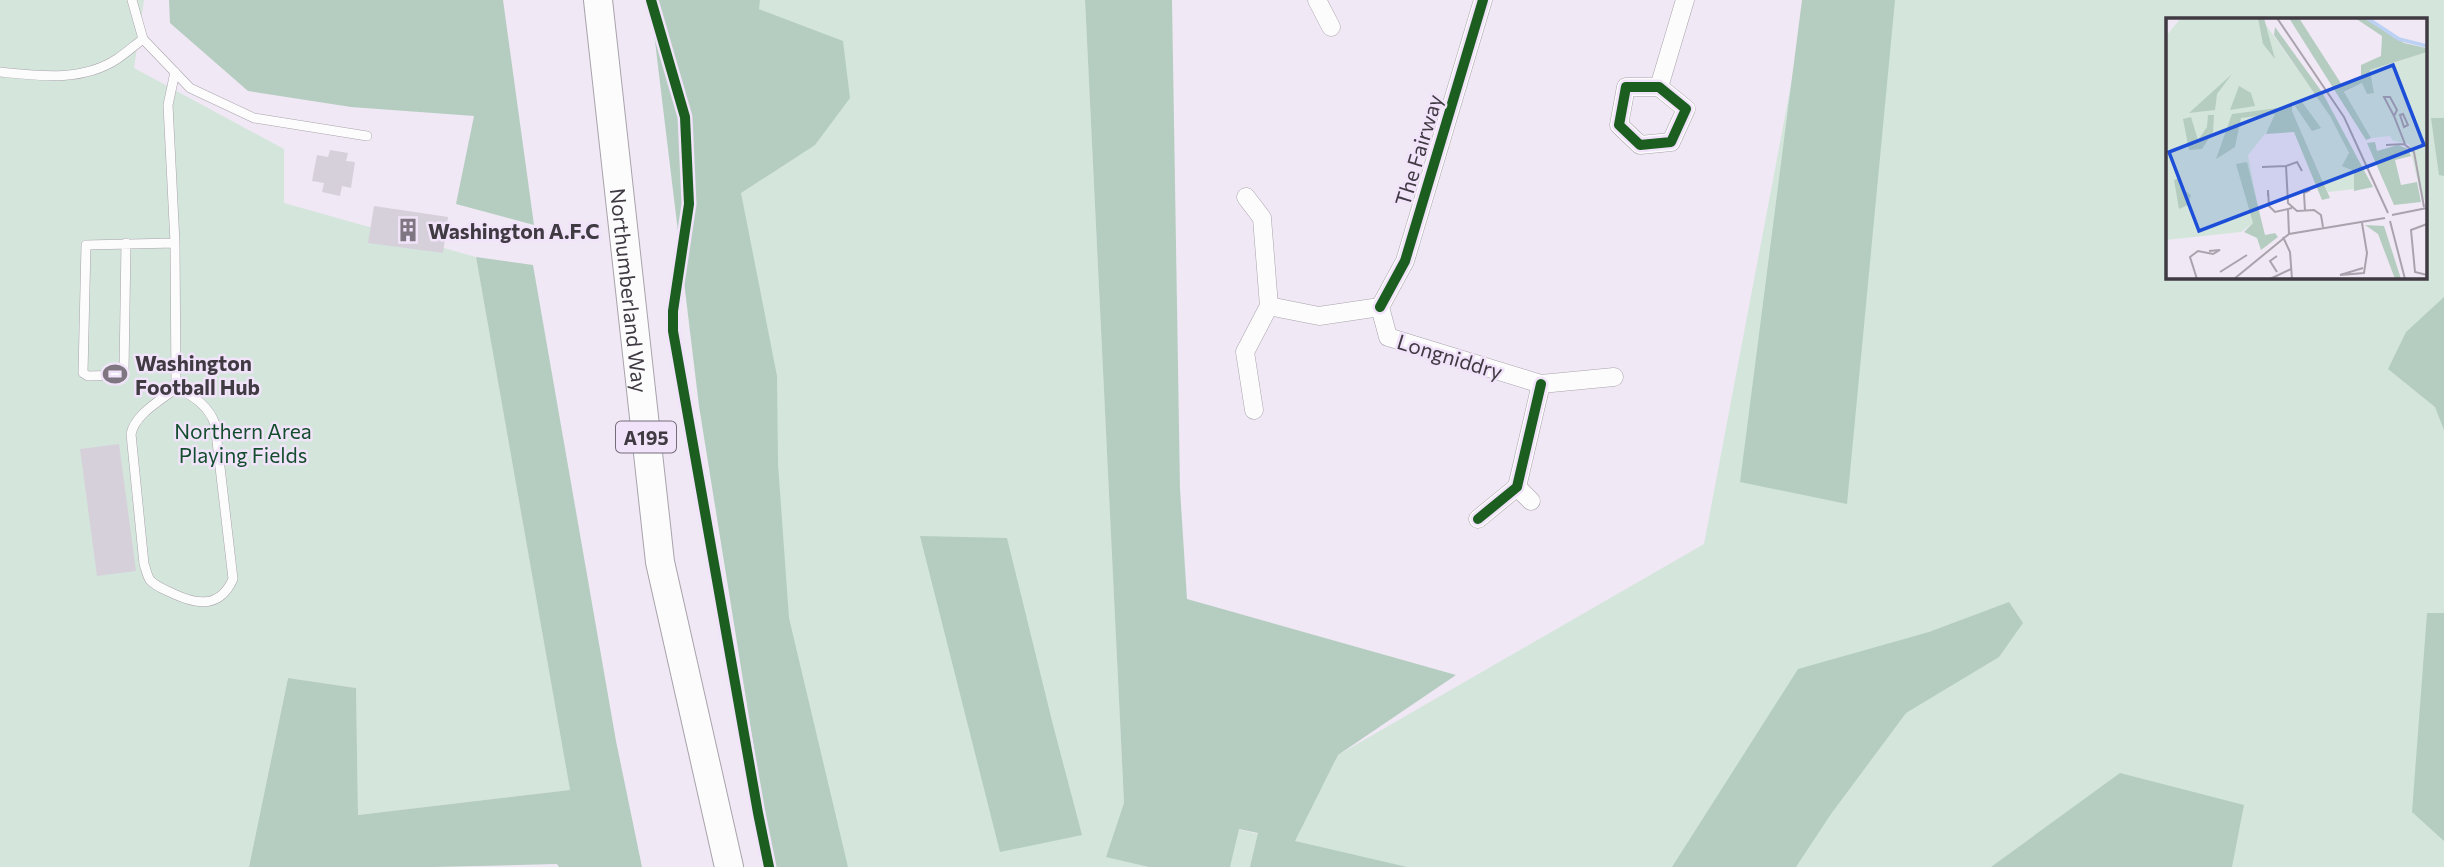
<svg xmlns="http://www.w3.org/2000/svg" width="2444" height="867" font-family="Commissioner,sans-serif">
	<style>
		.green { fill: #d4e5dc; fill-rule: evenodd }
		.forest { fill: #b5cdc0 }
		.building { fill: #d6d0da }
		.lines { fill: none; stroke-linecap: round; stroke-linejoin: round }
		.service-casing { stroke: #a8a3ab; stroke-width: 10 }
		.minor-casing { stroke: #a8a3ab; stroke-width: 19 }
		.primary-casing { stroke: #a8a3ab; stroke-width: 30 }
		.service { stroke: #fdfcfd; stroke-width: 9 }
		.minor { stroke: #fdfcfd; stroke-width: 18 }
		.primary { stroke: #fdfcfd; stroke-width: 28 }
		.cycleway-casing { stroke: #f1e3f9; stroke-width: 15 }
		.cycleway { stroke: #1b5e20; stroke-width: 10 }
		.labels { text-anchor: middle; dominant-baseline: central; stroke-width: 5; stroke-linejoin: round; paint-order: stroke }
		.shield { fill: #f1e3f9; stroke: #756d7a; stroke-width: 2 }
		.shield-label { font-size: 19px; font-weight: bold; fill: #403a43 }
		.street-label { font-size: 21px; fill: #403a43; stroke: #f1e3f9 }
		.poi-label { font-size: 21px; font-weight: bold; fill: #403a43; stroke: #f1e3f9; text-anchor: start }
		.park-label { font-size: 21px; fill: #144e2e; stroke: #f1e3f9 }
		.inset-river { fill: none; stroke: #bcd1f3; stroke-width: 3.5 }
		.inset-road { fill: none; stroke: #aaa2ad; stroke-width: 2 }
		.view { fill: #1d4ed8; fill-opacity: 0.15; stroke: #1d4ed8; stroke-width: 3.5 }
		.inset-edge { fill: none; stroke: #403a43; stroke-width: 3.5 }
	</style>
	<rect width="100%" height="100%" fill="#f0e8f4"/>
	<path class="green" d="M0 0H144L134 68 284 149V203L476 257 570 790 358 815 356 688 288 678 249 867H0Z
		M731 0H1085L1124 803 1294 842 1338 755 1704 544 1807 0H2444V867H843L760 546ZM2168 19H2425V276H2168Z"/>
	<path class="forest" d="M169 0H503L534 225 456 204 474 116 351 107 248 91 170 23Z
		M650 0H760L759 9 843 41 850 98 815 145 741 193 777 376 778 464 789 618 848 867H773L699 406Z
		M1085 0H1172L1180 489 1187 599 1456 675 1338 755 1295 841 1407 867H1250L1258 833 1239 829 1230 867H1149L1106 857 1124 803Z
		M1802 0H1895L1847 504 1740 482Z
		M2431 118H2444V176L2439 175Z
		M476 257 533 265 616 741 642 867H559L557 864 433 867H249L288 678 356 688 358 815 570 790Z
		M2444 297V430L2435 407 2388 369 2406 332Z
		M920 536 1007 538 1053 725 1082 835 1000 852Z
		M2009 602 2023 623 1999 657 1906 713 1831 814 1796 867H1672L1798 669 1929 632Z
		M2427 613H2444V841L2412 812Z
		M2120 773 2244 805 2232 867H1991Z"/>
	<path class="building" d="M330 150 348 153 346 161 355 162 351 188 342 186 340 196 322 192 324 183 312 181 317 155 328 157Z
		M374 206 448 217 443 253 368 243Z
		M119 444 136 571 97 576 80 449Z"/>
	<g class="lines">
		<g class="service-casing">
			<path id="service" d="M132 0 143 39 190 88 254 118 367 136
				M0 72C39 76 82 82 117 59 126 53 135 45 143 39
				M175 72 168 105 175 243 176 388
				M126 243 124 371 122 375 88 376 83 373 86 245 175 243
				M176 388C193 395 209 407 215 424L233 579C220 608 198 605 174 594 166 590 156 587 150 580 147 576 146 569 144 564L131 434C135 414 160 401 176 388Z"/>
		</g>
		<g class="minor-casing">
			<path id="minor" d="M1317 0 1331 27
				M1626 87H1659L1686 109 1671 142 1640 145 1619 125Z
				M1659 87 1685 0
				M1246 197 1262 218 1269 306 1319 316 1380 307
				M1380 307 1405 261 1483 0
				M1380 307 1388 337 1541 384 1614 377
				M1254 410 1245 352 1269 306
				M1517 487 1531 501
				M1478 519 1517 487 1541 384"/>
		</g>
		<g class="primary-casing">
			<g id="primary">
				<path id="s1" d="M598 0 660 562 729 867"/>
			</g>
		</g>
		<use href="#service" class="service"/>
		<use href="#minor" class="minor"/>
		<use href="#primary" class="primary"/>
		<g class="cycleway-casing">
			<path id="cycleway" d="M651 0 685 117 689 204 673 311V331L758 813 769 867
				M1626 87H1659L1686 109 1671 142 1640 145 1619 125Z
				M1380 307 1405 261 1483 0
				M1478 519 1517 487 1541 384"/>
		</g>
		<use href="#cycleway" class="cycleway"/>
	</g>
	<defs>
		<g id="building-bare" transform="scale(1.89)"><path d="M-4-6H4V6H1V3H-1V6H-4ZM-2.5-4.3h1.7v1.8h-1.7ZM.8-4.3h1.7v1.8H.8ZM-2.5-1h1.7V.8h-1.7ZM.8-1h1.7V.8H.8Z" fill="#7e7781" stroke="#f1e3f9" stroke-width="2.5" paint-order="stroke"/></g>
		<g id="stadium-bare" transform="scale(1.89)"><path d="M0-5a6.5 5 0 1 0 0 10a6.5 5 0 1 0 0-10ZM-3.5-1.8h7v3.6h-7Z" fill="#7e7781" stroke="#f1e3f9" stroke-width="2.5" paint-order="stroke"/></g>
	</defs>
	<g fill-rule="evenodd">
		<use href="#building-bare" x="408" y="230"/>
		<use href="#stadium-bare" x="115" y="374"/>
	</g>
	<g class="labels">
		<rect class="shield" x="616" y="421.5" width="60" height="31" rx="5"/>
		<g class="shield-label">
			<text x="646" y="437">A195</text>
		</g>
		<g class="street-label">
			<text transform="translate(1418 150) rotate(-73)">The Fairway</text>
			<text stroke="none"><textPath href="#s1" startOffset="292">Northumberland Way</textPath></text>
			<text transform="translate(1450 356) rotate(17)">Longniddry</text>
		</g>
		<g class="poi-label">
			<text x="428" y="230">Washington A.F.C</text>
			<text x="135" y="362">Washington<tspan x="135" dy="24">Football Hub</tspan></text>
		</g>
		<g class="park-label">
			<text x="243" y="430">Northern Area<tspan x="243" dy="24">Playing Fields</tspan></text>
		</g>
	</g>
	<g transform="translate(2166 18)">
		<rect width="261" height="261" fill="#f0e8f4"/>
		<path d="M15 0H95L169 104 198 170 162 174 126 93 108 105 82 137 94 200 75 214 0 222V18ZM261 34V181L256 182 243 126 227 123 224 118 205 120 178 75 196 65 208 74 204 52Z" fill="#d4e5dc"/>
		<path d="M92 0H98L109 41 97 26ZM123 0H133L176 67 195 60V47L215 38 216 18 189 0H198L238 25 260 30 261 34 204 52 208 75 201 76 196 65 178 74 205 120 200 122ZM109 9 156 74 207 169 188 173V153L176 148 183 135 164 98 108 17ZM66 56 51 76 49 92 23 95ZM73 68 85 75 89 88 64 92ZM136 84 155 110 146 113 129 88ZM126 87V93L164 180 156 182 128 114 100 116 109 96 75 100 69 129 50 141 66 96 112 90 113 95 114 89ZM42 97H48L47 114 36 131 23 132 17 101 25 99 32 122 41 109ZM209 124 211 133 232 127 242 131 245 138 229 142 235 167 251 164 255 184 228 187 201 125ZM81 144 99 217 109 215 112 219 95 232 91 220 78 214 87 205 70 146ZM13 160 15 170 25 177 22 187 13 191 8 162ZM199 207 218 208 235 261H229L212 216Z" fill="#b5cdc0"/>
		<path class="inset-river" d="M201 0 233 21 261 28"/>
		<path class="inset-road" d="M111 0 178 99 222 195M237 96 242 107 238 109 234 97ZM228 98 218 79H224L231 92 228 98 239 126M220 127 238 126 248 134 258 189M120 148 122 185 131 193 148 192 155 197 157 209M120 148 131 144 136 153M96 149 120 148M102 178V172L103 188 109 194 126 190M122 192 123 216M139 193 138 175 144 172M226 197 261 190M224 203 239 261M196 205 201 235 198 255 174 257 197 250M261 206 245 212 249 254 261 257M117 219 124 234 126 261M111 238 104 243 111 254M54 254 81 237M31 261 24 239 32 233 47 236 54 232 43 233M68 261 123 216 219 200M104 261 125 251"/>
		<path class="view" d="M227 47 258 127 33 213 3 134Z"/>
		<rect width="261" height="261" class="inset-edge"/>
	</g>
</svg>
